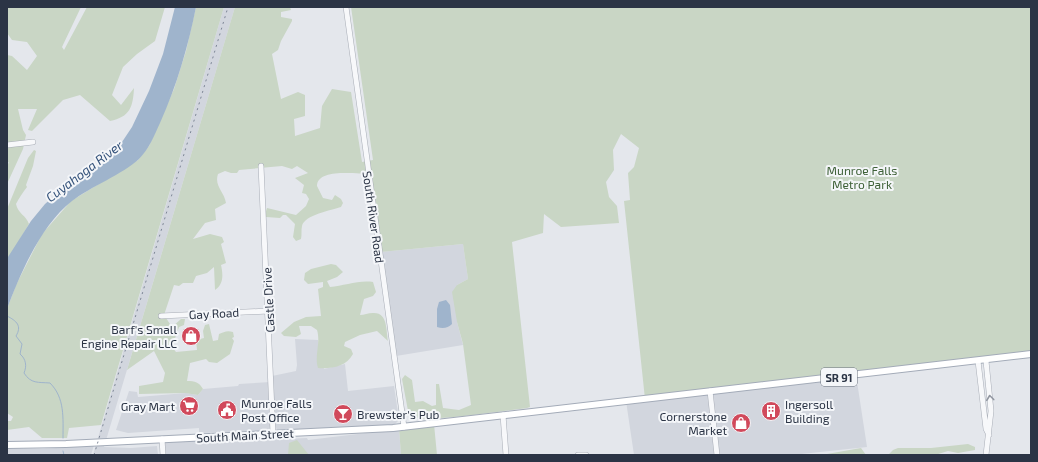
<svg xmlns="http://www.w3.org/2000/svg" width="1038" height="462" font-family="'Exo 2',sans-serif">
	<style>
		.built { fill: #d2d6de }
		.green { fill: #c9d6c5 }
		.water { fill: #9fb4cc }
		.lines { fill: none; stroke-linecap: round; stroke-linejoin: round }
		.stream { stroke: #9fb4cc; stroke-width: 1 }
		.minor-casing { stroke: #a9aeb7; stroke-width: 6 }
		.major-casing { stroke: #a3abb8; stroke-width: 8 }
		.minor { stroke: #f7f8fa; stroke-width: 5 }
		.major { stroke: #fff; stroke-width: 6 }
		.rail { stroke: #7d8696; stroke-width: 1; stroke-dasharray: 2 4; stroke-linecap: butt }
		.oneway { stroke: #9196a0 }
		.labels { text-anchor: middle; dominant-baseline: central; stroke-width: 4; stroke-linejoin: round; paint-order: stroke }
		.shield { fill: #f4f6f9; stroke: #676e7b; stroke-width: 1 }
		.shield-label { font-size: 11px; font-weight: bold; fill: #2b3445 }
		.park-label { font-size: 12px; fill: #3f6138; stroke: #f4f6f9 }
		.street-label { font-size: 12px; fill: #2b3445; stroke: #f4f6f9 }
		.poi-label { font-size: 12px; fill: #2b3445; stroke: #f4f6f9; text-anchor: end }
		.water-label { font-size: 13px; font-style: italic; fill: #34527a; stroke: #f4f6f9 }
	</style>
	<rect width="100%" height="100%" fill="#e4e7ec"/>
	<path class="built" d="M224 7H235L104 447 131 448 157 446 158 455H93Z
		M463 244 468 279 457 285V322L463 345 396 356 381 252Z
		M295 339 318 340V346L324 369 345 364 348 391 394 386 399 420 394 425 277 430 275 426 272 376 296 371 297 365Z
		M856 375 867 447 792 455H634L626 401Z
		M271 382V422L269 431 199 433V428L128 433 116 430 129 391 137 392 138 397 186 393 198 395 203 389 238 386 239 384Z
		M399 429 401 455H163L162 439 198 437V443L307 438 308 440Z
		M94 445 91 455H7V449H43Z"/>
	<path class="green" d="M7 7H81L62 47 64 50 87 7H165L155 41 137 54 123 67 112 95 121 105 134 88C133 107 130 117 110 121L80 95 63 100 32 131 28 130 37 109H18L23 130 26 135 23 149 7 184V166L9 162 7 163V55L12 56 27 70 37 56 27 42 12 40 7 33Z
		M196 7H224L101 425 69 428 67 438H42L29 427 7 430V421H11L13 417 7 413V309L16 285 42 234 71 201 138 160 149 146 174 89 186 51Z
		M235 7H290L291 10 281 12V17L292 19V21L281 41 278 50 272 54 281 99 298 92 305 95V116L294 119 295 136 320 128 322 106 332 89 351 92 362 162 373 160 351 7H1031V354L645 399 624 201 630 200 628 173 634 167 639 148 621 134 613 150 614 170 606 182 609 197 617 206 619 223 561 227 544 214 543 233 512 242 530 407 527 408C509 410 420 424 409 416L402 379 405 375 412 380 415 402 423 401 432 406 436 405V384H439L443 408 459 410 471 405 463 344 457 322 452 292 457 285 468 279 463 244 381 252 370 174C357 174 317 168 317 186L323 198 332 200 335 195 341 199 343 203 341 207C332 210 304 215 302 226 301 230 302 235 301 239L296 241 293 237 295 224 286 215H283L280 218 266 217 265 214 267 208 296 215 306 206 309 199 306 194 302 193 304 185 295 178 308 173 297 166 292 169 282 166 239 170 237 173H231L225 171 218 174C214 186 224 191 226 203L215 209 216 220 205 223 193 239 210 234 222 237 224 242 221 244 226 263 221 265C223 274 224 284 215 290L214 267 207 273 196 276 193 283H183L179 286 174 285 164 315 172 327 181 319H185L184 325 179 327 172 347 176 352 197 350 196 340 204 338 203 331 205 325 209 324 213 341 218 340 219 334C224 332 227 330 233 332L234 337 232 338 234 341 230 354 217 363 209 362 206 359 190 363 187 381C195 381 199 382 203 389L198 395 185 393 139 394V386L163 382 165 373 154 351 127 370Z
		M34 150 36 151 33 166 26 185 27 187C23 192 19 198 16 204 18 214 26 215 29 224L7 261V209L28 158Z
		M331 264 336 265 343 272 337 277 327 281 330 287C344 286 358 280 373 282L376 292 373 296 364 299 360 315C364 315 368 313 373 313 388 312 386 331 388 341L377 331 360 335 345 342 344 346 351 349 353 354C346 367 331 369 318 368 314 356 321 343 317 330L311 326H299L301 334 296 337 284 336 281 333 294 322 306 317 321 316 318 289 323 287V282L308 284 304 280 305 273 311 269Z
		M434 424 437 455H401L399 428Z
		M297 440 309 455H288L289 443Z
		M968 444 975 447V450L958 453 948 451 935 455H888L893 450 898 448H931Z
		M861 448 866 455H792L827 454Z"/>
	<path class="water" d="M175 7H196C188 47 177 85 160 123 154 136 149 149 139 159 123 174 90 187 72 201 41 225 20 274 7 309L8 257 31 221 45 204 71 181 87 174 105 162 118 148 132 127 149 91 163 54Z
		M446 300 450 305 452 324C448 328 443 329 437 327V309L439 302Z"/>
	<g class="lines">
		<path class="stream" d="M7 316C17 321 22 326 16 336L22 344 20 354C26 359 27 366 24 373 31 384 38 382 50 383 65 398 63 418 63 438
			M63 451 64 455"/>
		<g class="minor-casing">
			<path id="minor" d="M346 7 404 427
				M7 145 33 142
				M261 166 273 433
				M161 316 268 311
				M978 361 986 429 989 435
				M986 361 991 411 986 455
				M710 391 717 455
				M503 415 506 455
				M162 439 163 455
				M578 455H586"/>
		</g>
		<g class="major-casing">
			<path id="major" d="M7 445 66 444 393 428 1031 354"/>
		</g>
		<use href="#minor" class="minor"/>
		<use href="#major" class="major"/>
		<path class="rail" d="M94 455 228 7"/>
	</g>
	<defs><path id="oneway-chevron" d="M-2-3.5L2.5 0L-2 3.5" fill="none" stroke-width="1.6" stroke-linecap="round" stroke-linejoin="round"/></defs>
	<use class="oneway" href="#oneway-chevron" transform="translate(990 398) rotate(-97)"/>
	<defs>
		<g id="shop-disc" transform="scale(1)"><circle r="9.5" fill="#d1495b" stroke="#f4f6f9"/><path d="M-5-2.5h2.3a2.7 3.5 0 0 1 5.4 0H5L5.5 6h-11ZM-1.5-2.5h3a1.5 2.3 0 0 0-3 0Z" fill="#fff"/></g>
		<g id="supermarket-disc" transform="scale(1)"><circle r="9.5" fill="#d1495b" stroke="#f4f6f9"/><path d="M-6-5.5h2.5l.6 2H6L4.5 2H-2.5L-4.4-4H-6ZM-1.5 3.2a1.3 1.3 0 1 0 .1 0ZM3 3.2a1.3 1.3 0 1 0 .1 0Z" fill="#fff"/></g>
		<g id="civic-disc" transform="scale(1)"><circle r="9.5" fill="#d1495b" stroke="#f4f6f9"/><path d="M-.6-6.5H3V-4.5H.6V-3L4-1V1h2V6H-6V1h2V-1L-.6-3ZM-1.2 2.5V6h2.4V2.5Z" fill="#fff"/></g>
		<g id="building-disc" transform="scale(1)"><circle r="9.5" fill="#d1495b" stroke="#f4f6f9"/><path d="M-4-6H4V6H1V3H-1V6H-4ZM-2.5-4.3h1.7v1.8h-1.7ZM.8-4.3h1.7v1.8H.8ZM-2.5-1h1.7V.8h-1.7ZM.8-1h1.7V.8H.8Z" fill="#fff"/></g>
		<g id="bar-disc" transform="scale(1)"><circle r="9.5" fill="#d1495b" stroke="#f4f6f9"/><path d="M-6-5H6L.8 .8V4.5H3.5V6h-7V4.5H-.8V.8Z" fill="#fff"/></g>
	</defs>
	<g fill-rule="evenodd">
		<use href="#shop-disc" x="191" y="336"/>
		<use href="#supermarket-disc" x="189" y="406"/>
		<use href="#civic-disc" x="227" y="410"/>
		<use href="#building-disc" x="771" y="411"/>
		<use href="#bar-disc" x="343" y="414"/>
		<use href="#shop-disc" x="741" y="423"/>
	</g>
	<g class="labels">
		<rect class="shield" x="821" y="368" width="36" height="18" rx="3"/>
		<g class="shield-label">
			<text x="839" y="377">SR 91</text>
		</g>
		<g class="park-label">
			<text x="862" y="170">Munroe Falls<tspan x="862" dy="14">Metro Park</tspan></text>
		</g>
		<g class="street-label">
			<text transform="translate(374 217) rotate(82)">South River Road</text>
			<text transform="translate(268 300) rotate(-93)">Castle Drive</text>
			<text transform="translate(214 313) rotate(-3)">Gay Road</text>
			<text transform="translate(245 435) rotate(-3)">South Main Street</text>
		</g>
		<g class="poi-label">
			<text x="177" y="329">Barf's Small<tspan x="177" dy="14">Engine Repair LLC</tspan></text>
			<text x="241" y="403" text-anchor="start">Munroe Falls<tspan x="241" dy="14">Post Office</tspan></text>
			<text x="785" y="404" text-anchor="start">Ingersoll<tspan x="785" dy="14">Building</tspan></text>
			<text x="175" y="406">Gray Mart</text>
			<text x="357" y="414" text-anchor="start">Brewster's Pub</text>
			<text x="727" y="416">Cornerstone<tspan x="727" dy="14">Market</tspan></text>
		</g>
		<g class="water-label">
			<text transform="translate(84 171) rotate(-37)">Cuyahoga River</text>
		</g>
	</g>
	<rect width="1038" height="462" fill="none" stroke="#2b3445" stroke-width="16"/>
</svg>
